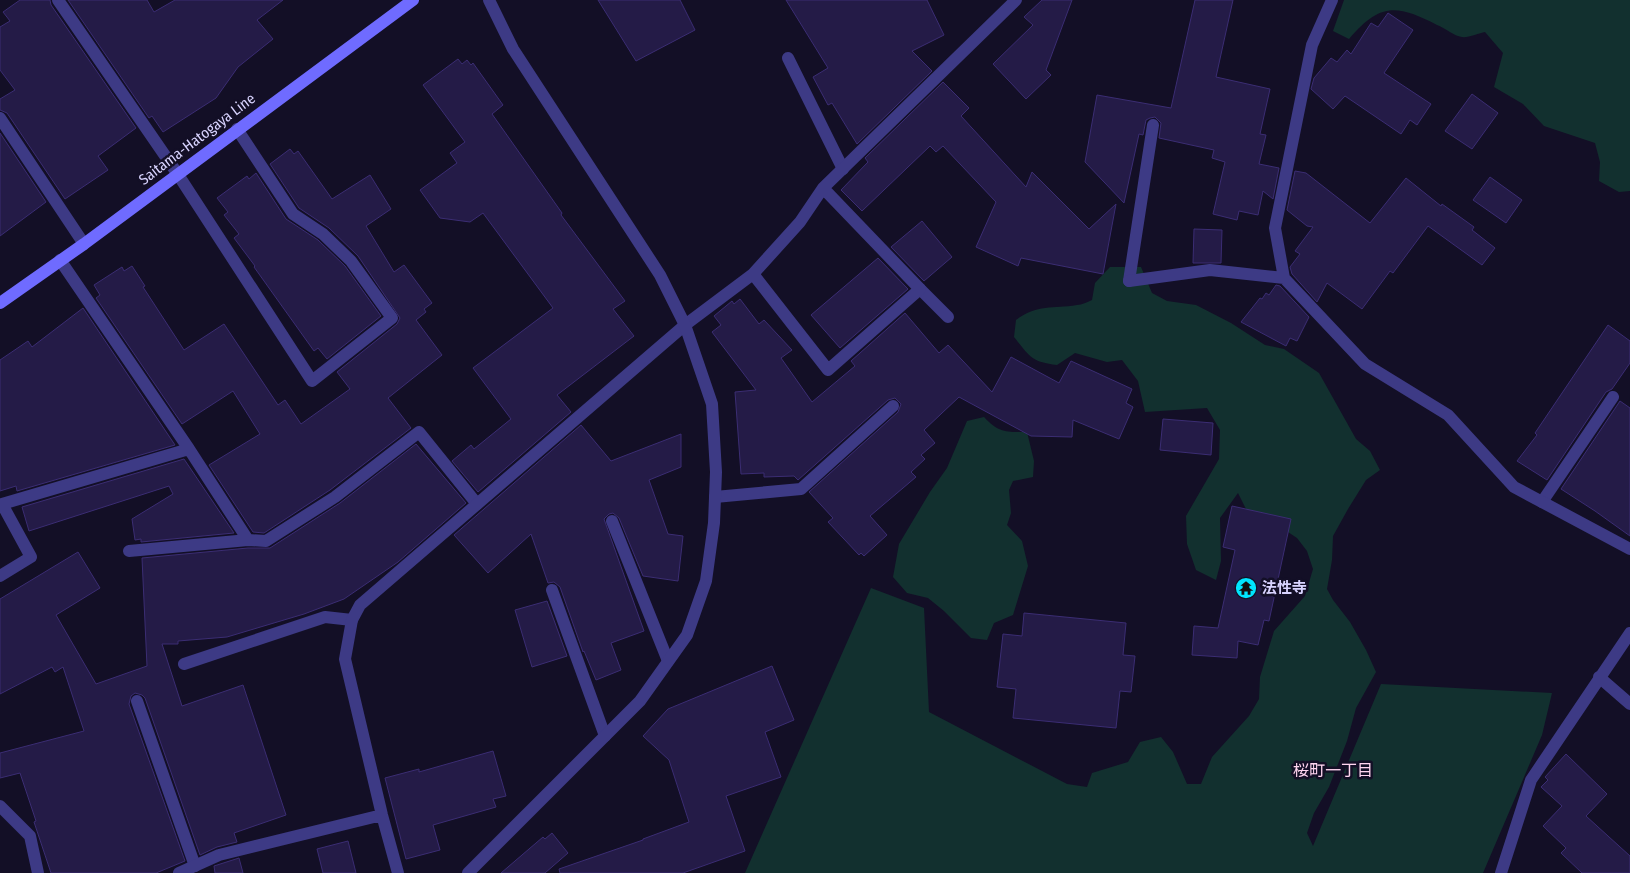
<svg xmlns="http://www.w3.org/2000/svg" width="1630" height="873" font-family="'Fira Sans Condensed','Noto Sans JP',sans-serif">
	<style>
		.green { fill: #12302f }
		.building { fill: #241b47; stroke: #3b2d73 }
		.lines { fill: none; stroke-linecap: round; stroke-linejoin: round }
		.service { stroke: #3d3a85; stroke-width: 12 }
		.minor { stroke: #3d3a85; stroke-width: 12 }
		.tertiary { stroke: #3d3a85; stroke-width: 12 }
		.secondary { stroke: #6f6bff; stroke-width: 12 }
		.labels { text-anchor: middle; dominant-baseline: central; stroke-width: 5; stroke-linejoin: round; paint-order: stroke }
		.street-label { font-size: 15px; fill: #d9d4ff; stroke: #130f26 }
		.poi-label { font-size: 15px; font-weight: bold; fill: #d9d4ff; stroke: #130f26; text-anchor: start }
		.neighbourhood-label { font-size: 16px; fill: #ffd6f0; stroke: #130f26 }
	</style>
	<rect width="100%" height="100%" fill="#130f26"/>
	<path class="green" d="M1344 0H1630V191L1619 192 1599 181 1600 162 1595 143 1544 126 1523 104 1494 87 1503 53 1485 32C1479 33 1468 38 1462 37 1454 36 1445 28 1437 25 1396 4 1380 3 1349 39L1333 31Z
		M1110 267H1141L1152 293 1167 301 1196 305 1231 323 1265 345 1284 349 1319 373 1356 439 1370 451 1380 470 1366 480 1348 509 1333 536 1332 560 1327 589 1333 600 1350 622 1366 650 1376 672 1356 708 1347 741 1329 787 1314 813 1307 833 1313 846 1381 684 1552 693 1542 735 1483 873H745L871 588 924 608 929 712 1067 784 1087 787 1092 773 1128 762 1140 742 1161 737 1173 752 1187 784H1201L1212 757 1249 716 1259 699 1260 677 1274 631 1305 596 1313 569 1307 551 1297 538 1276 524 1251 519 1238 493 1220 518 1221 561 1216 580 1196 570 1187 544 1186 516 1219 459 1220 430 1207 408 1145 412 1138 381 1122 360 1107 362 1075 353 1057 365C1032 362 1030 357 1014 337L1016 320C1037 304 1053 309 1077 305 1082 305 1087 302 1092 300L1095 283Z
		M984 417C999 433 1006 432 1027 432L1034 461 1033 477 1013 481 1009 490 1011 513 1007 525 1022 541 1028 566 1013 615 994 623 987 640 971 638 944 611 928 598 907 593 893 577 899 544 930 492 947 468 967 421Z"/>
	<path class="building" d="M20 0H50L51 5 136 128 98 156 108 170 65 199 7 113 0 110V99L15 90 0 70V27L10 21 3 12Z
		M68 0H147L154 12 175 0H283L257 20 273 39 238 67 216 98 163 132 152 116 149 118Z
		M598 0H680L695 30 636 61Z
		M786 0H927L944 35 912 51 932 71 857 144 832 103 828 105 813 77 828 68Z
		M1042 0H1072L1046 70 1051 75 1026 99 993 64 1033 25 1024 17Z
		M1195 0H1233L1216 77 1270 89 1260 134 1266 135 1259 164 1279 168 1273 199 1263 191 1258 215 1239 211 1237 220 1213 214 1225 162 1212 158 1214 150 1159 138 1161 123 1155 117 1150 118 1146 120 1143 135 1139 134 1124 203 1085 162 1097 95 1171 108Z
		M1388 13 1413 30 1384 73 1431 104 1417 125 1410 120 1401 134 1345 96 1333 109 1311 89 1314 78 1331 58 1337 62 1347 50 1351 54 1371 23 1378 27Z
		M458 59 462 64 467 60 471 65 473 63 503 105 492 114 562 213 561 215 625 301 613 309 634 336 557 395 571 412 478 492 452 461 471 445 474 449 511 419 473 368 553 308 483 213 470 222 440 218 420 190 457 163 450 153 465 142 423 85Z
		M943 82 969 108 961 116 1026 187 1032 172 1089 229 1116 204 1103 274 1021 258 1018 266 976 247 996 202 943 146 936 152 930 146 862 211 841 190 868 162 865 158Z
		M1472 94 1498 113 1472 149 1445 131Z
		M0 133 46 202 0 236Z
		M290 149 294 154 298 151 332 199 370 175 391 209 366 226 394 272 404 265 432 303 424 309 426 312 416 320 442 355 388 398 411 428 330 490 264 533 253 532 209 465 260 434 233 391 182 424 96 298 100 295 94 285 122 267 124 271 132 266 145 286 143 287 184 350 224 324 278 405 285 400 301 424 350 389 337 372 397 324 400 318 358 256 329 228 299 208 270 164Z
		M1295 171 1306 173 1370 223 1406 178 1441 206 1442 204 1474 227 1472 230 1495 248 1482 265 1428 226 1393 273 1390 271 1362 309 1327 283 1317 302 1292 274 1290 267 1300 254 1295 251 1313 227 1307 226 1287 210Z
		M256 173 286 219 318 240 345 266 381 316 327 359 318 348 314 351 254 267 255 266 234 238 239 234 224 215 228 212 217 198 247 176 249 179Z
		M1490 177 1522 200 1506 223 1473 200Z
		M922 221 952 257 924 281 891 247Z
		M1194 229 1222 230 1221 263H1193Z
		M878 258 908 289 840 348 811 315Z
		M1276 285 1280 286 1309 317 1297 341 1290 338 1286 346 1241 322 1260 298 1262 299 1266 293 1269 295Z
		M740 299 759 324 764 320 792 350 781 358 812 402 855 366 851 361 905 313 939 353 948 345 992 392 1011 357 1059 383 1071 361 1132 389 1126 403 1133 407 1119 439 1073 420 1072 437 1031 436 959 397 924 430 935 443 921 455 925 459 911 472 916 477 870 516 887 535 864 556 861 553 859 555 828 522 833 518 809 492 898 412 901 404 895 398 888 400 798 480 794 476 764 477V473L741 474 735 392 756 390 712 332 721 325 714 316 732 301 734 304Z
		M83 308 175 445 17 491 16 486 0 491V360L28 341 32 347Z
		M1608 325 1630 341V363L1612 389 1606 392 1547 480 1517 461 1537 435 1535 433Z
		M1620 401 1630 408V536L1595 511 1561 489Z
		M1163 419 1213 423 1211 455 1160 450Z
		M581 425 611 461 681 434V467L649 480 668 534 683 536 678 581 643 576 619 518 613 513 609 514 604 519 644 631 611 643 621 670 596 680 584 651 583 652 560 587 554 582 548 583 531 534 488 573 454 535Z
		M416 444 466 503 398 562 344 599 304 614 227 637 178 641V644H162L182 706 243 685 286 815 234 833 237 842 217 847 200 855 145 698 142 695 135 693 131 696 129 704 185 861 156 873H51L34 822 36 821 20 773 0 778V753L84 731 63 667 55 672 52 667 0 694V599L78 552 100 588 56 615 96 684 147 666 142 558 248 548H270L340 503Z
		M184 459 234 533 141 542V539L135 540 132 519 173 494 169 486 29 531 22 507Z
		M1232 506 1291 519 1269 621 1264 620 1258 645 1238 641 1237 658 1192 655 1194 626 1218 628 1235 550 1223 547Z
		M547 601 567 656 532 667 515 610Z
		M1024 613 1126 623 1123 655 1135 656 1131 692 1120 691 1116 728 1013 718 1016 689 997 687 1003 634 1022 636Z
		M772 666 794 720 765 732 781 777 726 796 745 851 683 873H560L559 869 643 840V839L689 822 669 760 643 736 668 709Z
		M493 751 506 796 493 799 496 807 433 825 440 850 406 859 385 778 419 769V772Z
		M1566 754 1607 794 1586 816 1630 856V873H1582L1561 853 1566 848 1543 826 1562 806 1541 787 1548 780 1545 777Z
		M552 833 568 853 545 873H501L543 837 545 839Z
		M348 841 356 873H323L317 849Z
		M239 858 243 873H215L214 866Z"/>
	<g class="lines">
		<path class="service" d="M788 58 843 169
			M60 260 189 449 248 540
			M1129 281 1153 125
			M920 289 948 317
			M715 497 801 489 893 406
			M1542 502 1613 397
			M612 521 668 661
			M129 551 248 540 266 541 335 497 419 432 477 504
			M0 576 31 557 2 504 189 449
			M552 590 605 736
			M184 664 325 617 352 620
			M137 701 195 866"/>
		<path class="minor" d="M58 0 177 173 312 381 392 318 351 261 323 234 293 214 237 129
			M1332 0 1312 45 1275 228 1284 278 1365 364 1448 415 1514 487 1630 549
			M0 118 84 244
			M753 274 828 370 920 289 823 188
			M1129 281 1210 270 1284 278
			M1599 677 1630 704
			M0 806 30 836 38 873
			M179 873 219 855 382 815
			M398 873 382 815 345 659 352 620 360 605 685 325 753 274 800 222 823 188 1016 0
			M1501 873 1531 780 1630 633"/>
		<path class="tertiary" d="M468 873 640 701 687 635 706 581 714 523 716 472 712 404 685 325 660 275 513 49 489 0"/>
		<path class="secondary" d="M0 303 84 244 413 0"/>
	</g>
	<defs>
		<g id="temple-disc" transform="scale(1.125)"><circle r="9.5" fill="#00e5ff" stroke="#130f26"/><path d="M0-6L5-2H3V0L6.5 2.5H4V6H1.5V3h-3V6H-4V2.5H-6.5L-3 0V-2H-5Z" fill="#111"/></g>
	</defs>
	<g fill-rule="evenodd">
		<use href="#temple-disc" x="1246" y="588"/>
	</g>
	<g class="labels">
		<g class="street-label">
			<text transform="translate(197 139) rotate(-37)">Saitama-Hatogaya Line</text>
		</g>
		<g class="poi-label">
			<text x="1262" y="588">法性寺</text>
		</g>
		<g class="neighbourhood-label">
			<text x="1333" y="770">桜町一丁目</text>
		</g>
	</g>
</svg>
